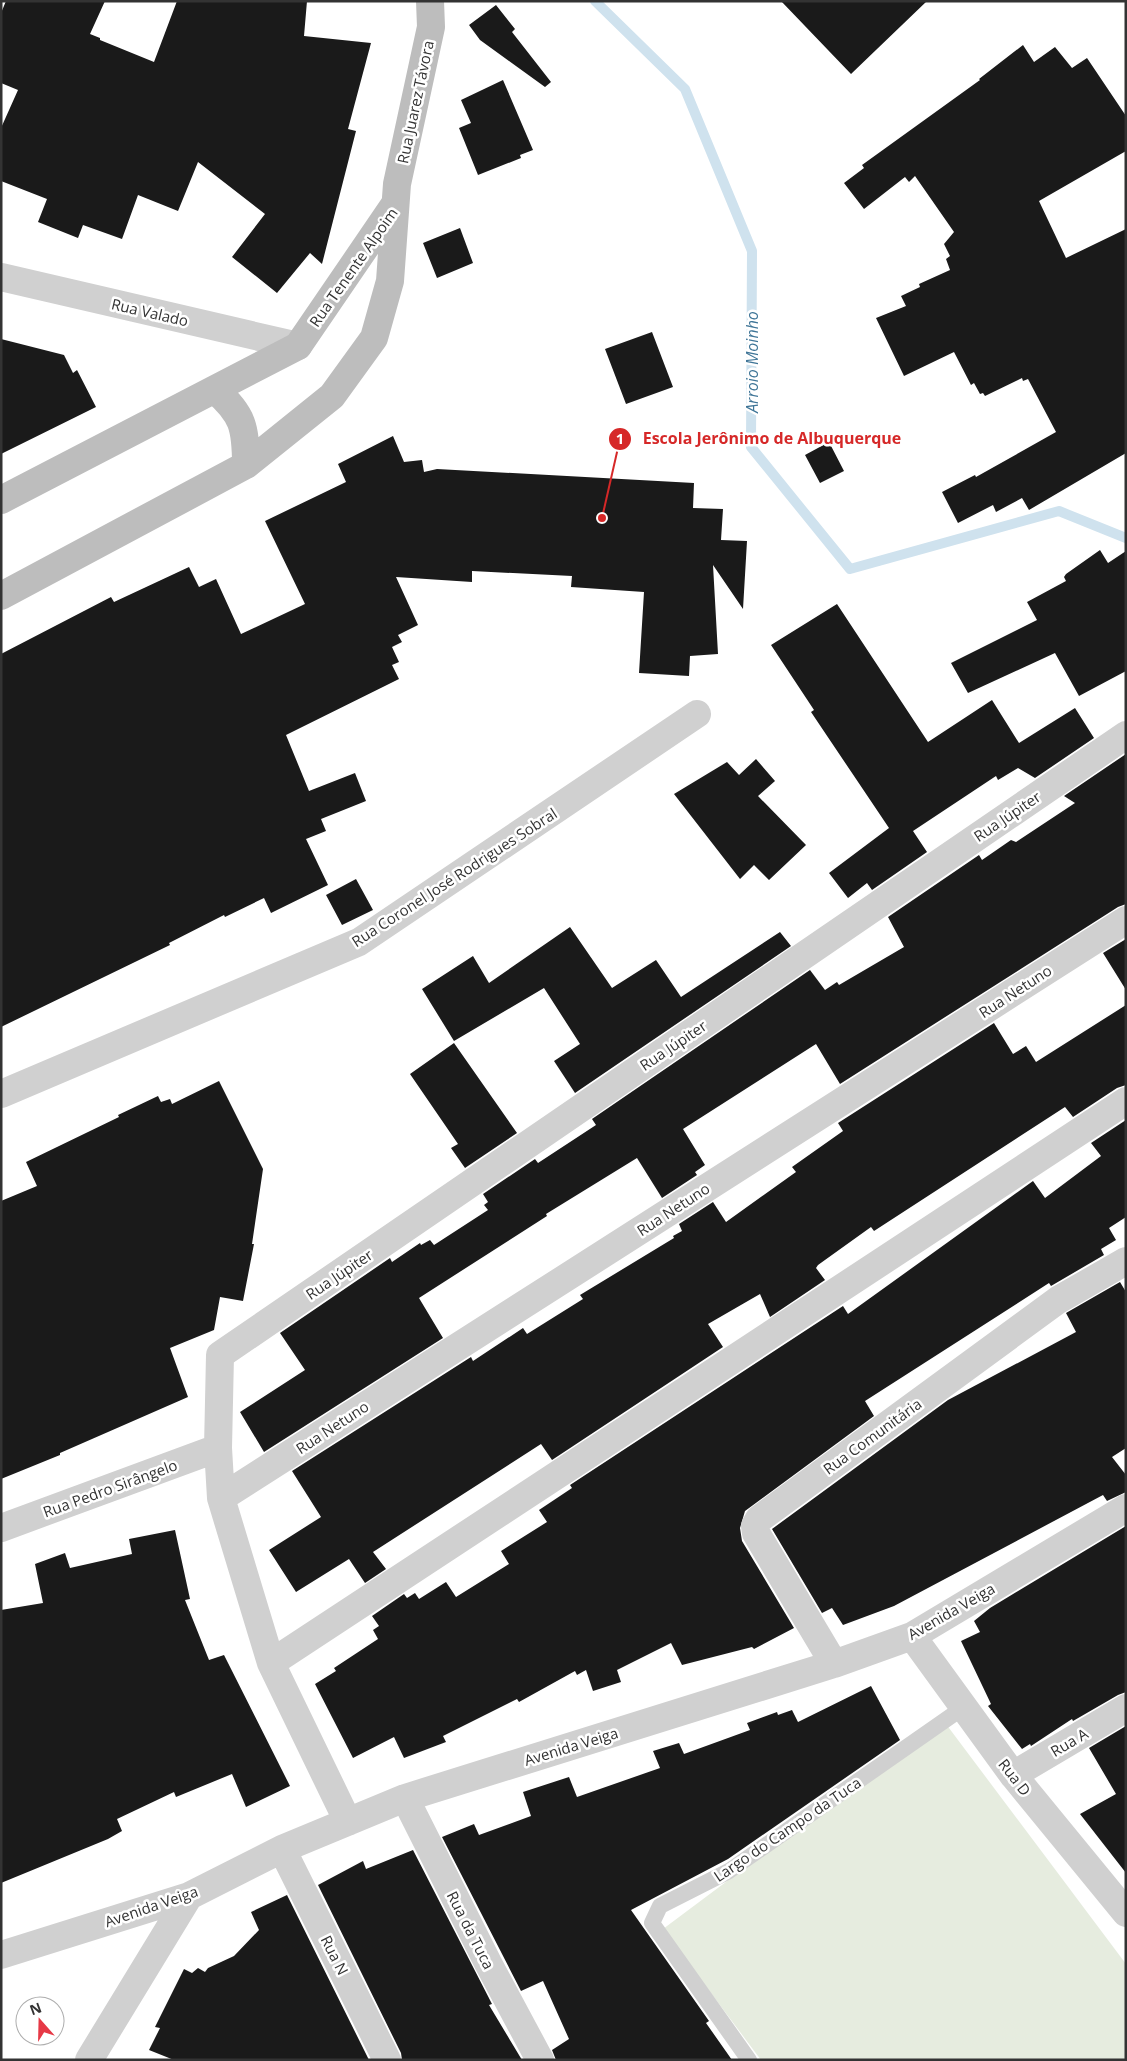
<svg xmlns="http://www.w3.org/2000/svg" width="1127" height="2061" font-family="'Open Sans',sans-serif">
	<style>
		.green { fill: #e6ecdf }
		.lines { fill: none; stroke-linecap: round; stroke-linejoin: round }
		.stream { stroke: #cfe2ee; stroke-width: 10 }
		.building { fill: #1a1a1a }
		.lane { stroke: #d0d0d0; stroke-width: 16 }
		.street { stroke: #d0d0d0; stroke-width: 28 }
		.secondary { stroke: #bdbdbd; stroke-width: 28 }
		.labels { text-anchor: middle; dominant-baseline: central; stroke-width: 5; stroke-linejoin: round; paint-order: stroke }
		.street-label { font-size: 15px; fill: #333; stroke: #fff }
		.water-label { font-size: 16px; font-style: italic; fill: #3f7597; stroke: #fff }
		.leader { fill: none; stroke: #d62828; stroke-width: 2 }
		.callout-dot { fill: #d62828; stroke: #fff; stroke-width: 2 }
		.mark-label { font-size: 15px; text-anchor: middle; font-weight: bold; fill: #fff }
		.callout-label { font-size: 16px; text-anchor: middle; font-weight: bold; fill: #d62828; stroke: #fff; stroke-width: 5; stroke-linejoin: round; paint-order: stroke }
	</style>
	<rect width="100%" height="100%" fill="#fff"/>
	<path class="green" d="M943 1720 1126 1964V2060H761L663 1929Z"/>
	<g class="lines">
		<path class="stream" d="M595 1 685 89 752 251 751 447 850 569 1059 511 1126 538"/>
	</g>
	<path class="building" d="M6 1H105L90 34 100 38V40L154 62 177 1H307L304 36 371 43 348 129 356 131 322 264 310 253 277 293 232 257 265 214 198 162 178 211 138 195 122 239 83 225 78 238 38 222 47 199 1 181V128L18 90 1 83V13Z
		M781 1H927L851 74Z
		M496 5 515 29 512 32 551 82 545 87 480 40 469 25Z
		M1023 45 1034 62 1055 47 1072 68 1087 58 1126 116V151L1039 201 1066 258 1126 229V453L1029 510 1022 498 996 512 993 505 958 523 942 492 975 475 976 477 1056 432 1028 379 1023 381 1022 378 985 396 983 393 980 394 974 383 971 385 954 352 904 376 876 318 906 306 901 296 920 287 919 284 950 270 946 259 950 256 944 244 954 232 915 176 909 182 905 177 864 209 844 183 864 168 862 165 980 80 979 79Z
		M503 80 533 150 520 155 521 158 478 175 459 128 471 123 461 100Z
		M460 228 473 263 437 278 423 243Z
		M652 332 673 387 626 404 605 349Z
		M1 339 64 355 73 373 77 370 96 407 1 454Z
		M393 436 404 462 422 460 424 472 437 469 694 483 693 508 723 509 721 540 747 541 743 609 713 565 718 654 690 656 689 676 639 673 644 592 571 587 572 576 472 571V582L396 577 418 625 398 635 402 642 392 647 399 662 392 665 399 679 286 735 309 791 355 773 366 801 321 819 326 831 306 839 328 885 271 913 264 898 225 917 224 915 169 943 170 945 1 1027V654L111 597 114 602 189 567 199 587 216 579 241 634 305 604 265 521 346 482 338 464Z
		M829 442 844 471 820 483 805 455Z
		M1100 550 1108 563 1126 551V671L1079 696 1055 653 968 693 951 663 1037 620 1027 602 1066 581 1064 577 1066 574Z
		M837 604 928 742 992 700 1019 743 1075 708 1094 738 1035 778 1018 768 998 780 996 776 913 831 927 852 872 890 867 883 848 898 829 873 889 828 811 712 814 710 771 645Z
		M1126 754V904L1118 907 840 1084 816 1044 683 1129 705 1165 695 1172 697 1175 662 1198 637 1158 546 1214 547 1216 419 1298 443 1338 264 1452 240 1412 305 1370 280 1333 390 1258 392 1262 420 1243 421 1245 430 1240 434 1245 488 1210 484 1205 488 1202 483 1194 535 1159 538 1163 596 1125 592 1119 810 970 825 990 837 982 839 985 904 947 888 917 979 855 982 860 1011 840 1016 842 1075 803 1064 796Z
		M756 759 775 781 758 796 806 845 769 880 754 865 740 879 674 794 727 762 739 775Z
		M356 879 373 910 342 925 326 895Z
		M570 927 612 988 656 960 681 997 780 932 791 946 575 1093 554 1061 580 1044 544 988 454 1041 422 989 473 956 489 983Z
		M1126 939V990L1103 953Z
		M1126 1005V1085L1117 1088 1073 1117 1065 1107 874 1231 871 1227 818 1265 816 1268 825 1280 770 1317 760 1294 708 1324 723 1347 552 1460 541 1444 373 1552 386 1569 365 1583 349 1559 296 1592 269 1550 321 1517 292 1471 471 1357 473 1361 523 1328 527 1334 583 1299 580 1295 674 1238 673 1236 682 1231 679 1224 713 1202 726 1222 796 1172 792 1167 843 1131 838 1123 994 1023 1013 1054 1026 1046 1036 1062Z
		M454 1043 517 1133 465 1168 451 1148 458 1144 410 1074Z
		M219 1081 263 1169 252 1244H254L243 1301 220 1297 214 1330 170 1348 188 1397 60 1453V1455L1 1479V1201L37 1186 26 1162 119 1117 118 1115 158 1096 161 1102 170 1099 172 1104Z
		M1126 1120V1217L1109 1228 1116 1240 1101 1249 1104 1255 1051 1286 1049 1283 865 1401 874 1416 745 1511 740 1528 742 1541 794 1628 754 1649 752 1647 682 1665 671 1643 617 1670 621 1682 593 1691 586 1670 577 1675 575 1671 519 1702 517 1699 443 1736 446 1742 404 1758 394 1737 353 1758 315 1684 336 1671 334 1668 378 1639 373 1630 379 1626 372 1616 404 1594 407 1598 415 1593 419 1599 446 1582 456 1597 509 1564 501 1551 547 1522 539 1510 572 1488 570 1485 843 1306 848 1314 1033 1181 1045 1198 1101 1156 1091 1143Z
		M1120 1282 1126 1292V1448L1112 1457 1126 1475V1492L1107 1501 1103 1495 894 1606 843 1625 832 1608 822 1613 772 1529 948 1400 1076 1332 1066 1313Z
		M1126 1526V1692L1118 1695 1073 1721 1072 1719 1031 1746 1030 1744 1022 1749 988 1706 991 1704 961 1641 980 1632 974 1621 990 1608Z
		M175 1530 190 1599 185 1600 209 1660 224 1655 290 1786 246 1807 232 1774 176 1797 174 1792 117 1819 122 1831 108 1839 1 1883V1610L43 1603 35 1564 65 1553 70 1568 132 1554 129 1539Z
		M871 1686 900 1740 728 1859 631 1910 709 2021 706 2023 732 2060H556L552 2050 569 2039 543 1981 521 1991 442 1837 474 1824 479 1835 531 1816 523 1792 569 1777 577 1797 660 1768 653 1751 679 1743 684 1754 750 1730 747 1723 777 1712 778 1715 792 1710 798 1722Z
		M1126 1726V1873L1080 1814 1116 1794 1089 1748Z
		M413 1850 492 2004 489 2005 522 2060H402L401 2053 318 1885 363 1861 366 1869Z
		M287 1895 369 2060H174L149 2050 160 2028 155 2027 184 1969 192 1973 198 1968 205 1972 208 1968 234 1956 259 1930 251 1912Z"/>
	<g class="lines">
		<path class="lane" d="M749 2060 652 1923 660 1906 729 1871 964 1707"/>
		<path class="street" d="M1 277 298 346
			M1 1094 359 942 697 714
			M221 1498 1126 920
			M1 1528 218 1448
			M912 1636 1013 1775 1126 1913
			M271 1663 1126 1101
			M834 1664 756 1533 755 1526 759 1519 1058 1300 1126 1261
			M1013 1775 1126 1708
			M405 1798 488 1963 540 2060
			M348 1822 271 1663 221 1498 218 1448 220 1355 1126 735
			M282 1849 387 2060
			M1 1955 189 1896 282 1849 405 1798 834 1664 912 1636 1126 1508
			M89 2060 189 1896"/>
		<path class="secondary" d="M215 390C243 414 246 428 246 465
			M1 500 298 346 395 204
			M1 596 246 465 332 396 374 338 390 281 397 184 431 27 430 1"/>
	</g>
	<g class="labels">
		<g class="street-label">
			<text transform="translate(415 102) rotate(-78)">Rua Juarez Távora</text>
			<text transform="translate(353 267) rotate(-55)">Rua Tenente Alpoim</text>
			<text transform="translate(150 312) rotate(13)">Rua Valado</text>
			<text transform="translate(1007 816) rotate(-34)">Rua Júpiter</text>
			<text transform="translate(454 877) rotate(-33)">Rua Coronel José Rodrigues Sobral</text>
			<text transform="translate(1015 991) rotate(-33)">Rua Netuno</text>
			<text transform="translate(673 1045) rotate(-34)">Rua Júpiter</text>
			<text transform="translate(673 1209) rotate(-33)">Rua Netuno</text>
			<text transform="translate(339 1274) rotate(-34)">Rua Júpiter</text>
			<text transform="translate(332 1427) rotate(-33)">Rua Netuno</text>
			<text transform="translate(872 1436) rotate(-36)">Rua Comunitária</text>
			<text transform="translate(110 1488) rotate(-20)">Rua Pedro Sirângelo</text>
			<text transform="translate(951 1611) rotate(-30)">Avenida Veiga</text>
			<text transform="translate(1069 1742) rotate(-31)">Rua A</text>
			<text transform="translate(571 1746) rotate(-17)">Avenida Veiga</text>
			<text transform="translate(1015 1777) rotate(52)">Rua D</text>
			<text transform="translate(787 1829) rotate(-34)">Largo do Campo da Tuca</text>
			<text transform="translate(151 1906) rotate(-19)">Avenida Veiga</text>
			<text transform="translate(471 1930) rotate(63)">Rua da Tuca</text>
			<text transform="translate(335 1955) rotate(63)">Rua N</text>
		</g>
		<g class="water-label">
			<text transform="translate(752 362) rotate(-90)">Arroio Moinho</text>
		</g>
	</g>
	<path class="leader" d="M602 518L620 439"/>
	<g class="callout-dot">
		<circle cx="602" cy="518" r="5"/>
		<circle cx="620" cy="439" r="12"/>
	</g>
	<g class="mark-label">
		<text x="620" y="444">1</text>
	</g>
	<g class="callout-label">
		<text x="772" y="444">Escola Jerônimo de Albuquerque</text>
	</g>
	<rect width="1127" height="2061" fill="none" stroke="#333333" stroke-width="5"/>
	<g transform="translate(40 2021) rotate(340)"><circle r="24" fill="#ffffff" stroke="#adadad"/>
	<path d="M0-4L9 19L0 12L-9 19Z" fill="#e63946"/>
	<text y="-8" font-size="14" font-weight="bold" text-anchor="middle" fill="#333333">N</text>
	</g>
</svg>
